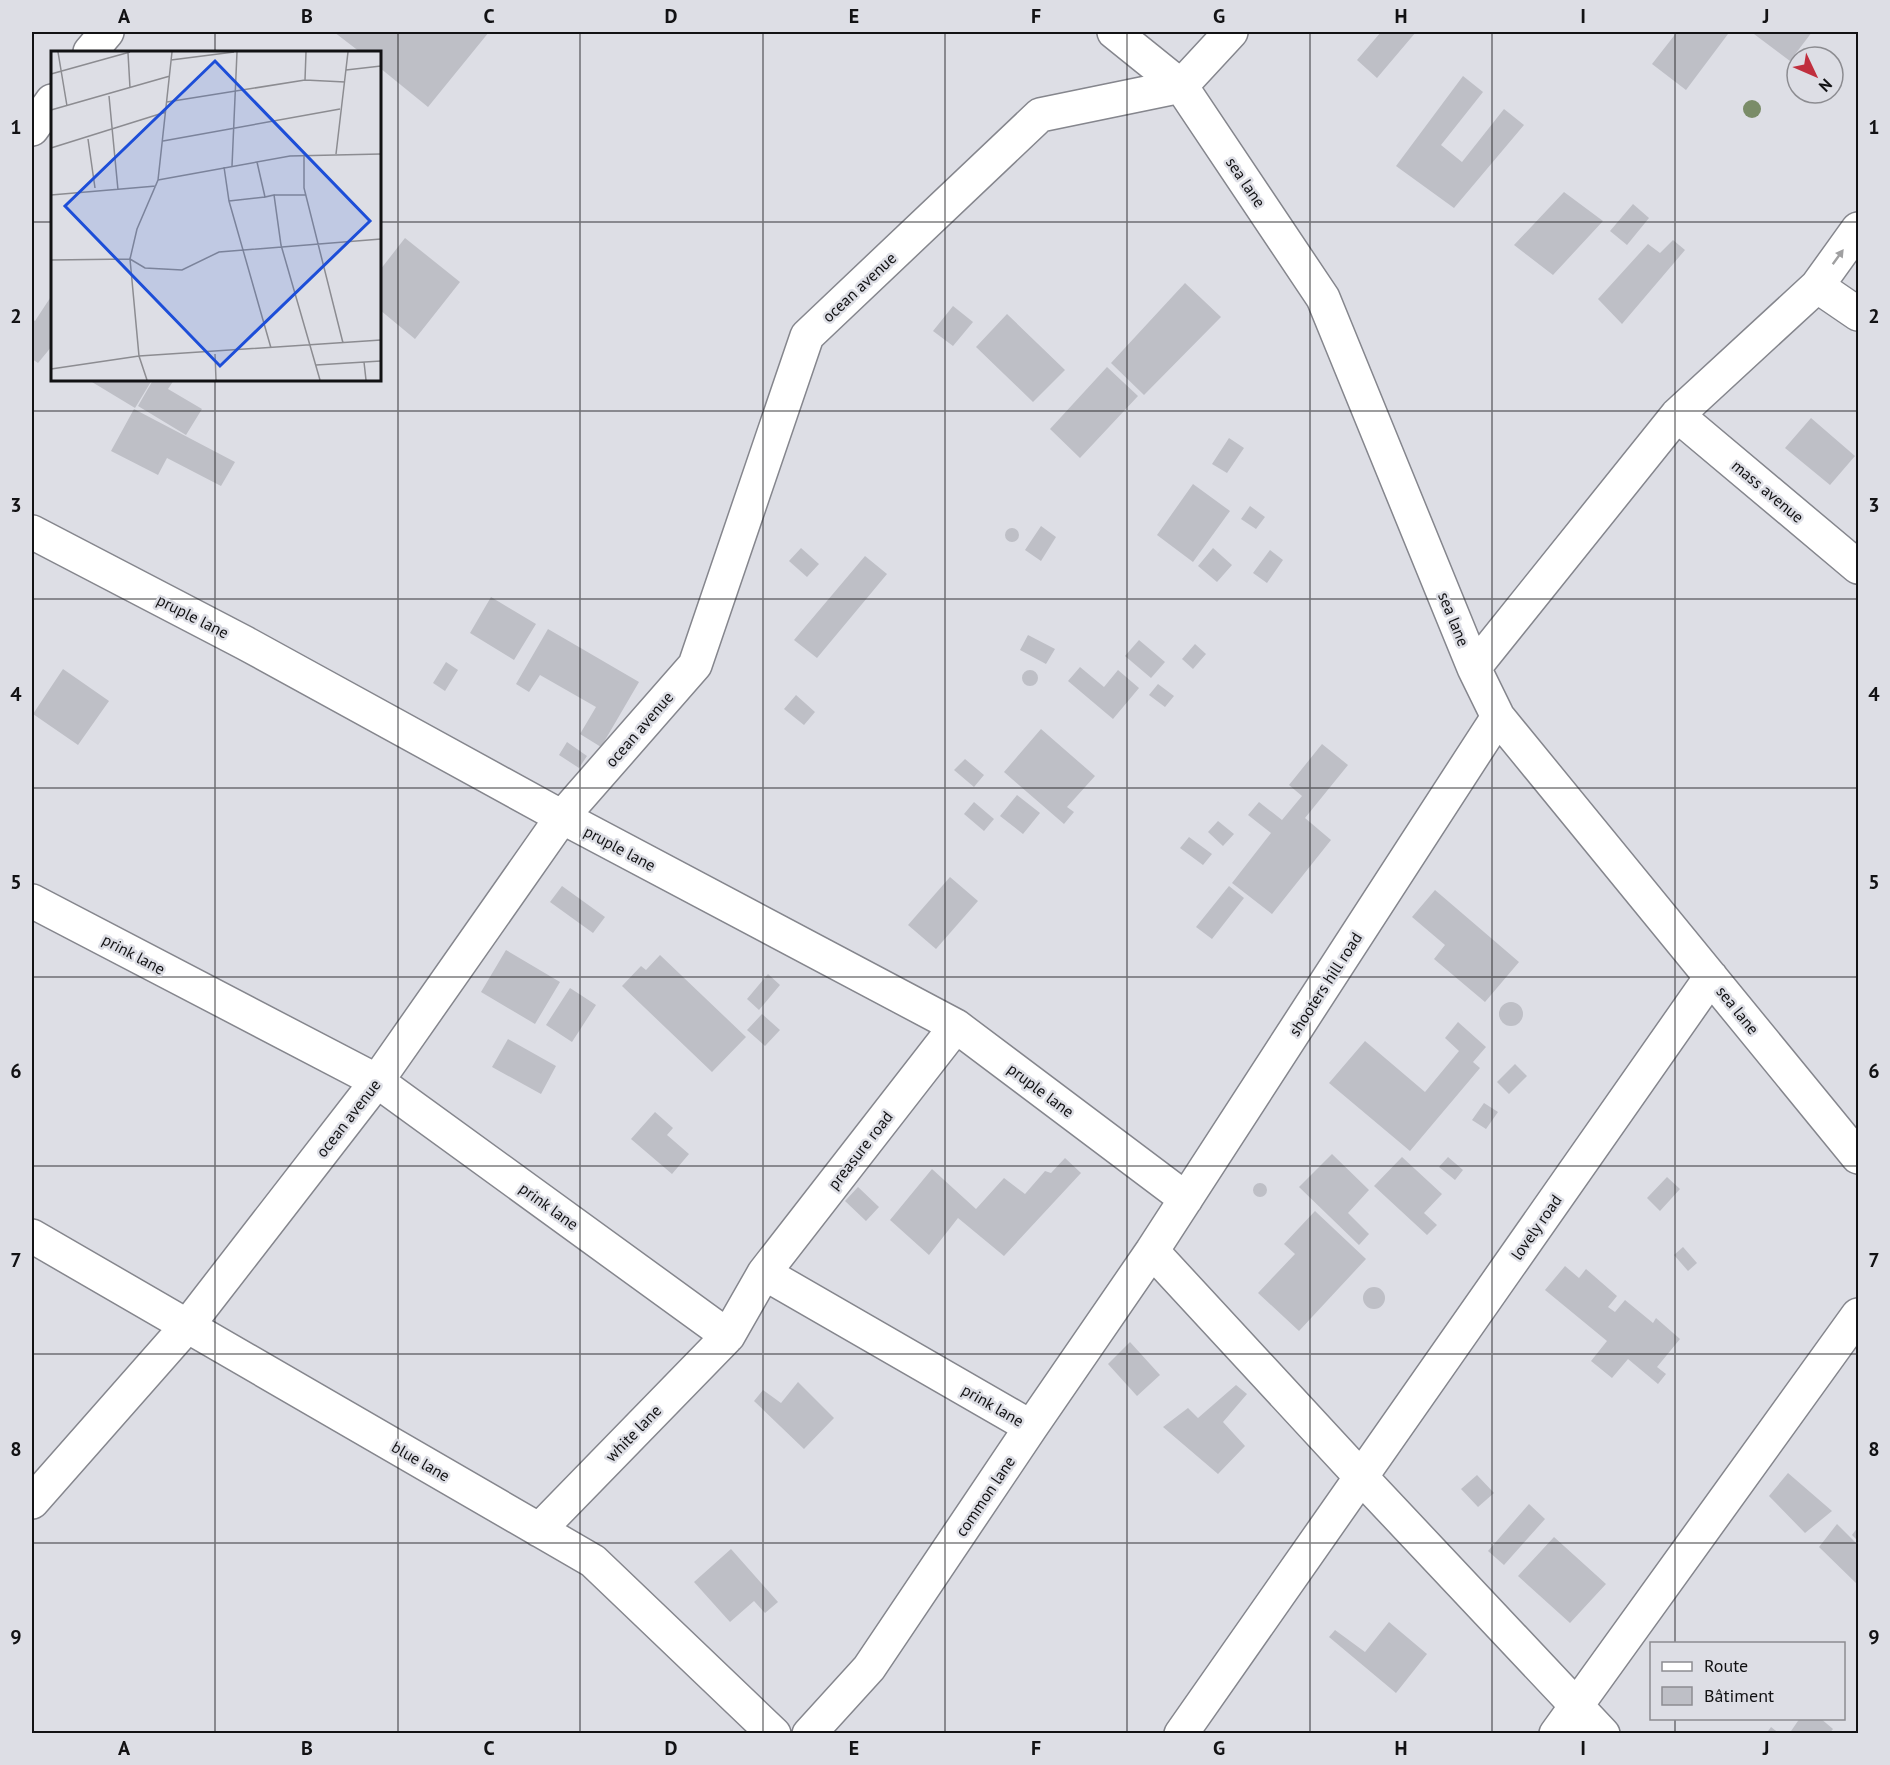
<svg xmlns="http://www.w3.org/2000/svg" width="1890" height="1765" font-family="'PT Sans',sans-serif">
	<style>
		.building { fill: #bebfc6 }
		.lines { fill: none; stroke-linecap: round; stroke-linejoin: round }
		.street-casing { stroke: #85868d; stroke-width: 36 }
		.street { stroke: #fff; stroke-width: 33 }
		.tree { fill: #7a8c68 }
		.oneway { fill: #a0a0a1 }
		.grid { fill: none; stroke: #121214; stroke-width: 1.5; stroke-opacity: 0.55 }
		.labels { text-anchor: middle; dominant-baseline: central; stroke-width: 5; stroke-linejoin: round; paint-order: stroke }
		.street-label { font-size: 16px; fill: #121214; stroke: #dddee5 }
		.inset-road { fill: none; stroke: #8c8c91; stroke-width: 1.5 }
		.view { fill: #1d4ed8; fill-opacity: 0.15; stroke: #1d4ed8; stroke-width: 3 }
		.inset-edge { fill: none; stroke: #121214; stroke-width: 3 }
		.neatline { fill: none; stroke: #121214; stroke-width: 2 }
		.grid-label { font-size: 20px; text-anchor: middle; font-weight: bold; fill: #121214 }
	</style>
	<rect width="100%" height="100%" fill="#dddee5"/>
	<path class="building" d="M334 32H489L428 107 380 68V52H360Z
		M1381 32H1416L1377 78 1357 60Z
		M1677 32H1724L1728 34 1686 90 1652 64Z
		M1756 32H1812L1790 61 1754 34Z
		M1463 76 1483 92 1441 145 1462 162 1504 109 1524 125 1454 208 1396 166Z
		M1564 192 1603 221 1553 275 1514 245Z
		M1633 204 1649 218 1627 245 1610 231Z
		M405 238 460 282 415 339 380 310V270Z
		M1673 240 1685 250 1622 324 1598 299 1648 244 1660 253Z
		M1185 283 1221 317 1144 395 1111 363Z
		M52 295V346L38 363 32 359V319L35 321Z
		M953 306 973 322 953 346 933 331Z
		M1007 314 1065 370 1033 402 976 347Z
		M1107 367 1138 396 1080 458 1050 429Z
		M93 380H152L135 408 92 382Z
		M153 380H174L168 389 202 409 186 435 138 406Z
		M134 409 235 462 221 486 167 458 158 475 111 451Z
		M1811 418 1855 456 1830 485 1785 448Z
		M1229 438 1244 448 1227 473 1212 464Z
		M1193 484 1230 511 1193 562 1157 535Z
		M1250 506 1265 517 1256 529 1241 519Z
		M1041 526 1056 537 1041 561 1025 550Z
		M1005 535a7 7 0 1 1 14 0a7 7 0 1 1-14 0Z
		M801 548 819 564 807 577 789 561Z
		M1213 548 1232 565 1217 582 1198 566Z
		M1270 550 1283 560 1267 583 1253 573Z
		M865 556 887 574 817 658 794 640Z
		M491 597 536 624 514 660 470 633Z
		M548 629 639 682 601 747 580 734 596 707 540 675 529 692 516 684Z
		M1028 635 1055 649 1046 664 1020 650Z
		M1139 640 1165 662 1151 678 1125 656Z
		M1195 644 1206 654 1193 669 1182 659Z
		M446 662 458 670 445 691 433 683Z
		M1080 667 1104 687 1118 670 1139 688 1113 719 1068 681Z
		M63 669 109 701 78 745 33 714Z
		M1022 678a8 8 0 1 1 16 0a8 8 0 1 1-16 0Z
		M1158 684 1174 696 1165 707 1149 695Z
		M796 695 815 712 804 725 784 709Z
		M1041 729 1095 776 1067 807 1074 812 1064 824 1004 772Z
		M567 742 587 756 579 768 559 755Z
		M1322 744 1348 765 1305 818 1331 840 1272 914 1232 883 1271 833 1248 815 1259 802 1282 820 1302 796 1289 785Z
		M965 759 984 775 974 787 954 770Z
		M1017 795 1040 813 1023 834 1000 816Z
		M974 802 994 819 984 831 964 814Z
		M1218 821 1234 834 1223 846 1208 832Z
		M1189 837 1212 854 1203 865 1180 848Z
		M950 877 978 901 936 949 908 925Z
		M562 886 605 917 593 933 550 902Z
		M1229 886 1244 898 1212 939 1196 927Z
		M1435 890 1519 962 1485 1002 1434 959 1445 945 1412 917Z
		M506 950 560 982 535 1024 481 992Z
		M660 955 746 1037 712 1072 622 986 641 966 646 970Z
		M768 974 780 985 759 1010 747 999Z
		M570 988 596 1005 572 1042 546 1025Z
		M1499 1014a12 12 0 1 1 24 0a12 12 0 1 1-24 0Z
		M762 1014 780 1030 765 1046 747 1030Z
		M1458 1022 1486 1047 1473 1062 1480 1068 1410 1151 1329 1083 1365 1041 1425 1092 1459 1051 1445 1038Z
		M508 1039 556 1066 541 1094 492 1067Z
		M1515 1064 1527 1076 1509 1094 1497 1082Z
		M1484 1103 1498 1112 1486 1129 1472 1120Z
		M655 1112 673 1128 667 1135 689 1154 672 1174 631 1139Z
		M1332 1154 1369 1190 1348 1213 1369 1234 1359 1245 1299 1187Z
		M1402 1157 1442 1194 1424 1213 1437 1225 1427 1235 1374 1186Z
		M1448 1157 1463 1170 1455 1180 1439 1167Z
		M1065 1158 1081 1173 1004 1256 958 1218 929 1255 890 1220 932 1169 976 1209 1004 1178 1025 1194 1045 1171 1051 1173Z
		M1667 1177 1680 1189 1660 1211 1647 1198Z
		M1253 1190a7 7 0 1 1 14 0a7 7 0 1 1-14 0Z
		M858 1187 879 1207 866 1221 845 1201Z
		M1315 1211 1366 1259 1299 1331 1258 1293 1295 1254 1284 1244Z
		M1683 1247 1697 1263 1688 1271 1674 1255Z
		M1565 1266 1579 1278 1586 1269 1617 1296 1608 1307 1615 1312 1625 1300 1653 1323 1656 1318 1680 1339 1657 1367 1666 1374 1658 1384 1628 1359 1612 1378 1591 1361 1607 1341 1545 1290Z
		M1363 1298a11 11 0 1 1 22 0a11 11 0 1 1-22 0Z
		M1130 1342 1160 1375 1137 1396 1108 1364Z
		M798 1382 834 1418 804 1449 754 1401 763 1390 781 1403Z
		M1236 1385 1247 1394 1223 1422 1245 1446 1218 1474 1163 1427 1188 1408 1198 1418Z
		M1788 1473 1832 1511 1805 1533 1769 1496Z
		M1477 1475 1494 1493 1478 1507 1461 1489Z
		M1529 1504 1545 1519 1504 1565 1488 1551Z
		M1837 1524 1858 1545V1585L1819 1547Z
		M1858 1527V1541L1852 1535Z
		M1554 1537 1606 1584 1570 1623 1518 1576Z
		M731 1549 778 1602 765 1613 754 1601 730 1622 694 1582Z
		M1389 1622 1427 1654 1396 1693 1329 1637 1335 1630 1365 1652Z
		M1800 1718H1820L1833 1729 1829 1734H1789Z
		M1771 1727 1780 1734H1766Z"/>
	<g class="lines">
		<g class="street-casing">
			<path id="street" d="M1231 32 1181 86 1323 298 1474 668 1498 717 1858 1157
				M90 52 107 32
				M32 129 52 101
				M1817 286 1858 314
				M1677 415 1858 567
				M32 532 245 643 562 817 956 1026 1186 1199
				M1474 668 1677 415 1817 286 1858 229
				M32 901 377 1081 728 1336 764 1273 1031 1427
				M32 1236 593 1561 774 1734
				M1152 1251 1361 1477 1603 1734
				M764 1273 956 1026
				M32 1502 188 1325 377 1081 562 817 695 665 807 336 1040 115 1181 86 1114 32
				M539 1530 728 1336
				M809 1734 869 1668 1031 1427 1152 1251 1498 717
				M1181 1734 1711 977
				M1556 1734 1858 1315"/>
		</g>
		<use href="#street" class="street"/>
	</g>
	<circle class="tree" cx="1752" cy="109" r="9"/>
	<defs><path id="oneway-solid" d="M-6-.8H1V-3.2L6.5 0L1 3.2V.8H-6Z" transform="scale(1.5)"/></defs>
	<use class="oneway" href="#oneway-solid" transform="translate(1838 257) rotate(-54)"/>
	<path class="grid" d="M215 32V52M398 32V1734M580 32V1734M763 32V1734M945 32V1734M1127 32V1734M1310 32V1734M1492 32V1734M1675 32V1644M32 222H52M380 222H1858M215 380V1734M32 411H1858M32 599H1858M32 788H1858M32 977H1858M32 1166H1858M32 1354H1858M32 1543H1858M1675 1718V1734"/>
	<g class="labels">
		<g class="street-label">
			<text transform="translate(1246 182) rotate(56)">sea lane</text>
			<text transform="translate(859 287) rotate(-43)">ocean avenue</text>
			<text transform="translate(1768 491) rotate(40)">mass avenue</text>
			<text transform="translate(193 616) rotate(27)">pruple lane</text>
			<text transform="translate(1454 619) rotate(68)">sea lane</text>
			<text transform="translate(639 729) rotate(-49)">ocean avenue</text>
			<text transform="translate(620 848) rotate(28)">pruple lane</text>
			<text transform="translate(134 954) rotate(28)">prink lane</text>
			<text transform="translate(1325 984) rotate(-57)">shooters hill road</text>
			<text transform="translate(1738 1010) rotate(51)">sea lane</text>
			<text transform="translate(1041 1090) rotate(37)">pruple lane</text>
			<text transform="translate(348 1118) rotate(-52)">ocean avenue</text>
			<text transform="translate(860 1150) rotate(-52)">preasure road</text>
			<text transform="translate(549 1206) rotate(36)">prink lane</text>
			<text transform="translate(1536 1227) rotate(-55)">lovely road</text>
			<text transform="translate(993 1405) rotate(30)">prink lane</text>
			<text transform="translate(633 1433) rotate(-46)">white lane</text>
			<text transform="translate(421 1461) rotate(30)">blue lane</text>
			<text transform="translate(985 1496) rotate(-56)">common lane</text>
		</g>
	</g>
	<g transform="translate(51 51)">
		<rect width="330" height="330" fill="#dddee5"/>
		<path class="inset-road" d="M7 1 16 55M77 2 79 37M120 9 183 1M295 19 330 15M0 23 79 1M254 29 255 1M58 45 67 139M116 51 254 29 294 31M0 59 119 25M37 88 44 137M112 90 289 58M0 97 115 61M285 103 297 1M253 104V137L292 292M206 111 214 146 223 144 230 194 269 329M181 115 186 1M173 116 178 150 220 297M107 129 239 105 330 103M0 144 105 135M223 144H255M178 150 214 146M0 209 79 208 86 178 107 129 121 1M164 303 165 329M313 311 315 329M265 314 330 310M0 318 88 305 330 289M96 329 88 305 79 208 94 217 131 219 168 201 330 188"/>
		<path class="view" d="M164 10 319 170 169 315 14 155Z"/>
		<rect width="330" height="330" class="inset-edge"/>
	</g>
	<rect width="1890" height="1765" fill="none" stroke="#dddee5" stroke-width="66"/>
	<rect x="1650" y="1642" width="195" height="78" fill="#dddee5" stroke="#8c8c91" stroke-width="1.5"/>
	<rect x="1662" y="1662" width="30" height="9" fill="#ffffff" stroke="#8c8c91" stroke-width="1.5"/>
	<text x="1704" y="1672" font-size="18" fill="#121214">Route</text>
	<rect x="1662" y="1687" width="30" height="18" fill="#bebfc6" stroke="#8c8c91" stroke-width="1.5"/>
	<text x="1704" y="1702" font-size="18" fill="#121214">Bâtiment</text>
	<g transform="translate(1815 75) rotate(134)"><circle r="28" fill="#dddee5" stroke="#8c8c91" stroke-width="1.5"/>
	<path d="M0-4.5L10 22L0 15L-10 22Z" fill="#c02f3e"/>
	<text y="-9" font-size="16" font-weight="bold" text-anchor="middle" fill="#121214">N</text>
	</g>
	<rect x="33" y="33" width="1824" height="1699" class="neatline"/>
	<g class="grid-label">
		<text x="124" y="23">A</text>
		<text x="307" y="23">B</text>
		<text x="489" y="23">C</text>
		<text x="671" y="23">D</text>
		<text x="854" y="23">E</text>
		<text x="1036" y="23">F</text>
		<text x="1219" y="23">G</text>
		<text x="1401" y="23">H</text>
		<text x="1583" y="23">I</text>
		<text x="1766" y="23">J</text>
		<text x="16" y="134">1</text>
		<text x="1874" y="134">1</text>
		<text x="16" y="323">2</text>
		<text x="1874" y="323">2</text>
		<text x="16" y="512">3</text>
		<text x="1874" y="512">3</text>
		<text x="16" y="701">4</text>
		<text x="1874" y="701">4</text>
		<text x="16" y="889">5</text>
		<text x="1874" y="889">5</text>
		<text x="16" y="1078">6</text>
		<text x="1874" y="1078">6</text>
		<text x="16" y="1267">7</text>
		<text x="1874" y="1267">7</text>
		<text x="16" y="1456">8</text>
		<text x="1874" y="1456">8</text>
		<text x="16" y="1644">9</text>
		<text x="1874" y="1644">9</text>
		<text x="124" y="1755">A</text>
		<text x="307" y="1755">B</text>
		<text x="489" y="1755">C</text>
		<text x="671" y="1755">D</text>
		<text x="854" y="1755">E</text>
		<text x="1036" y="1755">F</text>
		<text x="1219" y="1755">G</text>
		<text x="1401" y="1755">H</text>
		<text x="1583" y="1755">I</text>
		<text x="1766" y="1755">J</text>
	</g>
</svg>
